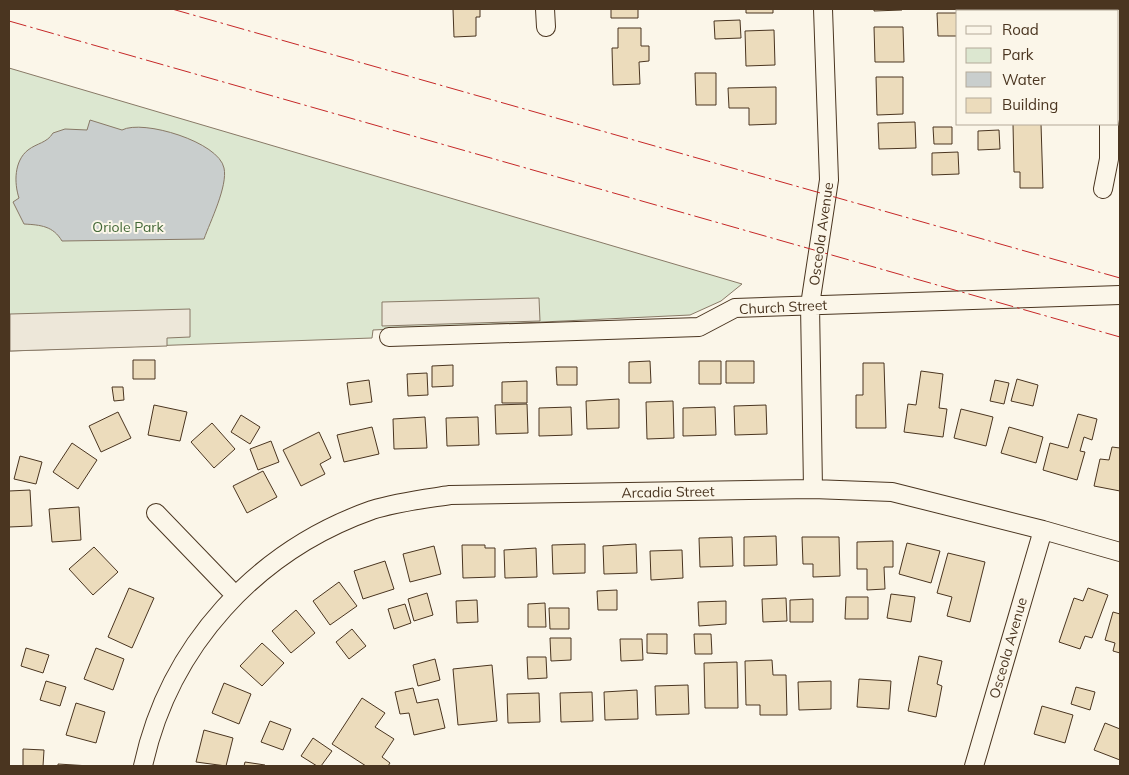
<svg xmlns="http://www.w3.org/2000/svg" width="1129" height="775" font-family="Mulish,sans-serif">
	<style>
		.green { fill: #dce7d0; stroke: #887966 }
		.parking { fill: #ede7d9; stroke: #887966 }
		.water { fill: #c9cecd; stroke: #887966 }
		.building { fill: #ecdcbc; stroke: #4a3520 }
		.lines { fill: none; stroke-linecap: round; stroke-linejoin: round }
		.minor-casing { stroke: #4a3520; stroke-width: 20 }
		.minor { stroke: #fbf6e9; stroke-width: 18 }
		.power { stroke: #c62828; stroke-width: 1; stroke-dasharray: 18 4 2.5 4; stroke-linecap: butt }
		.labels { text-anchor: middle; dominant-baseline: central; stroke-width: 4; stroke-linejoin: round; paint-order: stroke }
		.park-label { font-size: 14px; fill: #436837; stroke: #fbf6e9 }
		.street-label { font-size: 14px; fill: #4a3520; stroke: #fbf6e9 }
	</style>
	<rect width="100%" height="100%" fill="#fbf6e9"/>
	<path class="green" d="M9 68 742 284 721 301 690 315 373 330 372 338 9 351Z"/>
	<path class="parking" d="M539 298 540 321 382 326V302Z
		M190 309V337L167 338V346L10 351V314Z"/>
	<path class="water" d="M90 120 122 130C143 119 219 142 224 168 228 186 210 222 204 239L62 241C53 226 41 225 24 224L13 202 19 198C14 183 14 161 28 150 37 143 47 143 53 133L65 129 87 130Z"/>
	<path class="building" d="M453 9H480V17H476V36L454 37Z
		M611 9H638V18H611Z
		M746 9H773V13H746Z
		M874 9H902V10L874 11Z
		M937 13H958V36H938Z
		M740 20 741 38 715 39 714 21Z
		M874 27H903L904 62H875Z
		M618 28H641V46H649V61L639 62 640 84 613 85 612 48H618Z
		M774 30 775 65 746 66 745 31Z
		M695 73H716V105H696Z
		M876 77H903V114L877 115Z
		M776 87V124L749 125V108H729L728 88Z
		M915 122 916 148 879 149 878 123Z
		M1013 124H1041L1043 188H1020V172H1014Z
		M933 127H952V144H934Z
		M999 130 1000 149 978 150V131Z
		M958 152 959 174 932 175V153Z
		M133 360H155V379H133Z
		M650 361 651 383H629V362Z
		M699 361H721V384H699Z
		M726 361H754V383H726Z
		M863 363H884L886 428H856V395H863Z
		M453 365V386L432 387V366Z
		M556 367H577V385H557Z
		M921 371 943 374 939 408 947 409 943 437 904 432 908 404 916 405Z
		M427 373 428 395 408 396 407 374Z
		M1017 379 1038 385 1033 406 1011 401Z
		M369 380 372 402 350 405 347 383Z
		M995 380 1009 383 1004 404 990 401Z
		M527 381V403H502V382Z
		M112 387H123L124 400 114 401Z
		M619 399V428L587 429 586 401Z
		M673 401 674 438 647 439 646 402Z
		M527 404 528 433 496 434 495 405Z
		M154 405 187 412 180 441 148 435Z
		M766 405 767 434 735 435 734 406Z
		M571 407 572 435 539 436V408Z
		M715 407 716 435 683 436V408Z
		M961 409 993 417 986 446 954 438Z
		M118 412 131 438 101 452 89 426Z
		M1078 414 1097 419 1092 440 1084 437 1080 451 1085 452 1077 480 1043 470 1050 443 1068 448Z
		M241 415 260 427 250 444 231 432Z
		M425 417 427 448 394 449 393 419Z
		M478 417 479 445 447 446 446 418Z
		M212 423 235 449 214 468 191 442Z
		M372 427 379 454 344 462 337 435Z
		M1009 427 1043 437 1036 463 1001 453Z
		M319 432 331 458 320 464 325 474 301 486 283 450Z
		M271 441 279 462 258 470 250 449Z
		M72 443 97 460 78 489 53 472Z
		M1112 447 1120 448V491L1094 486 1100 459 1109 460Z
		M20 456 42 462 36 484 14 479Z
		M263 471 277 497 247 513 233 486Z
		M30 490 32 526 9 527V491Z
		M79 507 81 540 52 542 49 509Z
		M776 536 777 565 744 566V537Z
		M732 537 733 566 700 567 699 538Z
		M802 537H839L840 576 813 577V564H803Z
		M893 541V567H884L885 589 867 590V569H857V542Z
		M907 543 940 551 931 583 899 574Z
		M585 544V573L553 574 552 545Z
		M636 544 637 573 604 574 603 546Z
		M462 545H485V548H495V577L463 578Z
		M434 546 441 574 410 582 403 554Z
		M94 547 118 572 93 595 69 569Z
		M536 548 537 577 505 578 504 550Z
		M682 550 683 578 651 580 650 551Z
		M948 553 985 562 970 622 947 616 952 597 937 593Z
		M385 561 394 589 363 599 354 571Z
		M339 582 357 606 330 625 313 601Z
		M129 588 154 598 132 648 108 637Z
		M1088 588 1108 595 1092 638 1085 636 1080 649 1059 642 1074 598 1083 601Z
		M617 590V610H598L597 591Z
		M427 593 433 615 414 621 408 599Z
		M891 594 915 597 911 622 887 618Z
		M846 597H868V619H845Z
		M786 598 787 621 763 622 762 599Z
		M813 599V622H790V600Z
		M477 600 478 622 457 623 456 601Z
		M726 601V624L699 626 698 602Z
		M545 603 546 627H528V604Z
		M405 604 411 623 394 629 388 609Z
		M549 608H569V629H550Z
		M296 610 315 633 291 653 272 631Z
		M1113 612 1120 614V653L1113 651 1115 643 1105 640Z
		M352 629 366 646 349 659 336 642Z
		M647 634H667V654L647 653Z
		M694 634H711L712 654H695Z
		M550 638H571V660L551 661Z
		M620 639H642L643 660 621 661Z
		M262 643 284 663 262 686 240 666Z
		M26 648 49 655 43 673 21 666Z
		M96 648 124 659 113 690 84 679Z
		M919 656 942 661 937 684 942 686 936 717 908 711Z
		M527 657H546L547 678 528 679Z
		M435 659 440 680 418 686 413 665Z
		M772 660 773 675H786L787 715H760V705H746L745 661Z
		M737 662 738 708H705L704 663Z
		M492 665 497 721 458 725 453 669Z
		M859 679 891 681 889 709 857 707Z
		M46 681 66 687 60 706 40 700Z
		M831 681V709L799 710 798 682Z
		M224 683 251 694 239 724 212 713Z
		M688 685 689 714 656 715 655 686Z
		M1076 687 1095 692 1090 710 1071 704Z
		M413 688 417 703 438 699 445 728 414 735 409 713 400 714 395 692Z
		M637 690 638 719 605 720 604 692Z
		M592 692 593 721 561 722 560 693Z
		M539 693 540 722 508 723 507 694Z
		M362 698 385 713 375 727 394 739 382 757 390 763 388 766H366L332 744Z
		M76 703 105 712 96 743 66 735Z
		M1042 706 1073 715 1065 743 1034 734Z
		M270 721 291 729 283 750 261 742Z
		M1105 723 1120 729V760L1094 750Z
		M204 730 233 738 226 766 196 762Z
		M313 738 332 751 321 766H317L301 756Z
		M23 749 44 750 43 766H23Z
		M245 762 265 765V766H244Z
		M58 764 90 766H58Z"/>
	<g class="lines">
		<g class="minor-casing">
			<path id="minor" d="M545 9 546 27
				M1107 9V11
				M1103 189 1109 159V124
				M389 337 699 327 735 308 1120 295
				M813 489 810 305 829 180 823 9
				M156 513 235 595
				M143 766C169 646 256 551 372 510 397 502 424 499 450 495L813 489 892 492 1043 530 1120 552
				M974 766 1043 530"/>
		</g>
		<use href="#minor" class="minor"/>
		<path class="power" d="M172 9 1120 278
			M9 21 1120 337"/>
	</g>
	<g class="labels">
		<g class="park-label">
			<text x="128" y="227">Oriole Park</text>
		</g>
		<g class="street-label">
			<text transform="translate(821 234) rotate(-82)">Osceola Avenue</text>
			<text transform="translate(783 307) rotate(-3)">Church Street</text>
			<text transform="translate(668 492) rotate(-1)">Arcadia Street</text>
			<text transform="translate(1008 648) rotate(-74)">Osceola Avenue</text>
		</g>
	</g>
	<rect width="1129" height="775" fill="none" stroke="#4a3520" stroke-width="20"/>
	<rect x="956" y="10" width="162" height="115" fill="#fbf6e9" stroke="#b4a999"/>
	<rect x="966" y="26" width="25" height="8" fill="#fbf6e9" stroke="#b4a999"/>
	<text x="1002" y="35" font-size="15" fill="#4a3520">Road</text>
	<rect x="966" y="48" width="25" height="15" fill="#dce7d0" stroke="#b4a999"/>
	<text x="1002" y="60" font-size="15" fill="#4a3520">Park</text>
	<rect x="966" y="72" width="25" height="15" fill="#c9cecd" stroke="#b4a999"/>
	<text x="1002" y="85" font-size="15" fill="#4a3520">Water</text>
	<rect x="966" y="98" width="25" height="15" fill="#ecdcbc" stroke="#b4a999"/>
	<text x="1002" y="110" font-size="15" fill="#4a3520">Building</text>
</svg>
